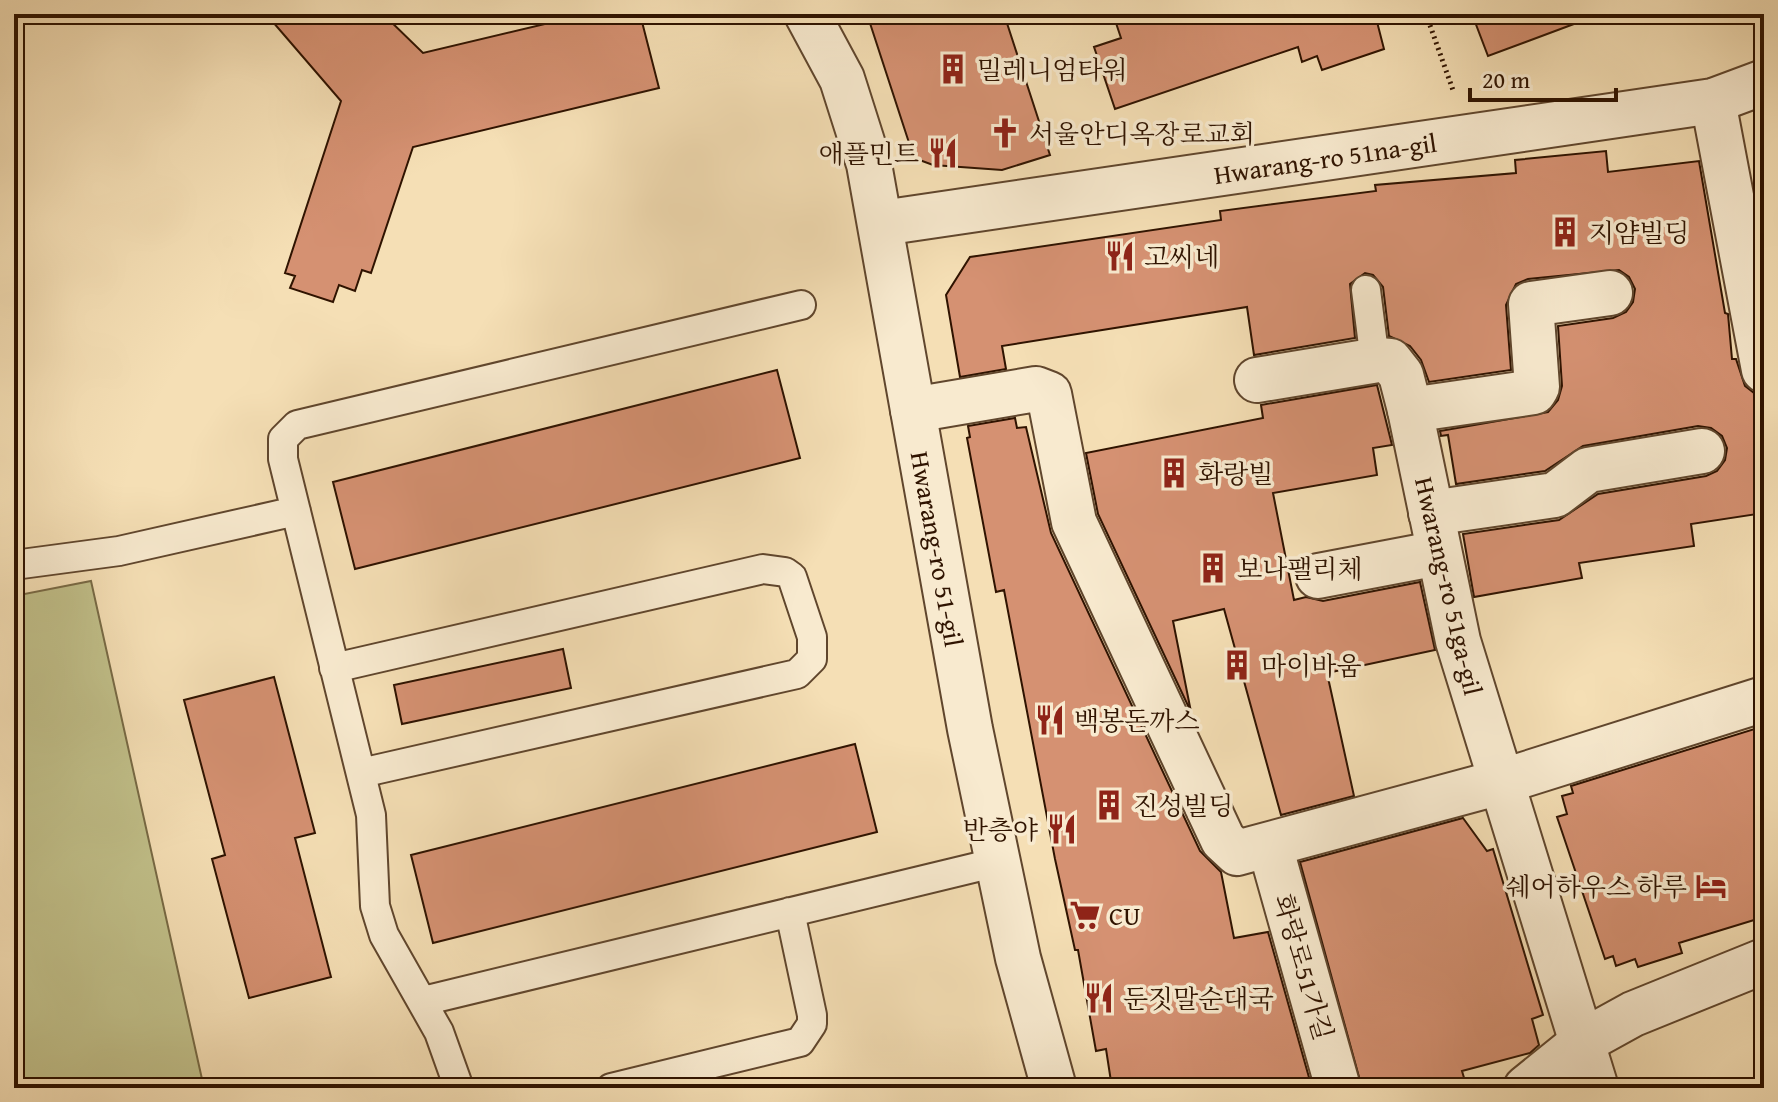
<svg xmlns="http://www.w3.org/2000/svg" width="1778" height="1102" font-family="'Gentium Book Plus','Noto Serif KR',serif">
	<style>
		.green { fill: #c1c08a; stroke: #786a45; stroke-width: 2 }
		.building { fill: #d59172; stroke: #2f1300; stroke-width: 2 }
		.lines { fill: none; stroke-linecap: round; stroke-linejoin: round }
		.service-casing { stroke: #60462d; stroke-width: 32 }
		.minor-casing { stroke: #60462d; stroke-width: 48 }
		.path { stroke: #2f1300; stroke-width: 5; stroke-dasharray: 2 4; stroke-linecap: butt }
		.service { stroke: #f8eacf; stroke-width: 28 }
		.minor { stroke: #f8eacf; stroke-width: 44 }
		.labels { text-anchor: middle; dominant-baseline: central; stroke-width: 7; stroke-linejoin: round; paint-order: stroke }
		.poi-label { font-size: 26px; fill: #2f1300; stroke: #f8eacf; text-anchor: start }
		.street-label { font-size: 26px; fill: #2f1300; stroke: #f8eacf }
	</style>
	<rect width="100%" height="100%" fill="#f5dfb5"/>
	<filter id="stains"><feTurbulence type="fractalNoise" baseFrequency=".0025" numOctaves="4"/><feColorMatrix values="0 0 0 0 .2 0 0 0 0 .09 0 0 0 0 .02 0 0 0 .5 -.17"/></filter>
	<radialGradient id="worn" r=".72"><stop offset=".6" stop-color="#630" stop-opacity="0"/><stop offset="1" stop-color="#630" stop-opacity=".3"/></radialGradient>
	<path class="green" d="M91 581 204 1088H14V596Z"/>
	<path class="building" d="M266 14H383L423 53 587 14H640L659 88 413 147 371 273 362 270 355 291 339 285 333 302 290 288 295 276 285 273 341 101Z
		M867 14H1004L1050 155 1002 170 933 165 914 158Z
		M1113 14H1375L1384 49 1322 70 1317 56 1302 62 1298 47 1115 109 1094 47 1121 38Z
		M1472 14H1590V18L1488 56Z
		M1606 151 1608 172 1699 161 1725 313 1728 314 1732 359H1736L1745 386 1754 393 1761 455H1764V513L1691 524 1694 546 1579 563 1582 578 1474 597 1463 534 1559 520 1598 494 1706 476 1717 471 1725 460 1727 448 1722 436 1711 428 1698 426 1583 446 1545 471 1456 484 1448 435 1441 436 1440 431 1548 412 1558 400 1562 386 1558 326 1613 318 1626 312 1633 302 1635 289 1629 277 1619 270 1528 279 1516 284 1506 305 1511 370 1429 382 1421 360 1410 346 1389 336 1383 287 1373 275 1365 273 1350 284 1355 338 1254 355 1247 307 1002 346 1006 369 960 377 946 295 970 257 1221 220 1220 211 1376 191 1375 185 1516 173 1515 160Z
		M777 370 800 458 355 569 333 482Z
		M1377 385 1392 445 1373 448 1377 475 1273 493 1294 600 1306 597 1323 601 1420 582 1435 650 1327 673 1354 796 1281 815 1224 609 1173 621 1191 712 1098 514 1086 453 1263 418 1261 405Z
		M1015 418 1017 428 1026 427 1051 533 1200 851 1221 872 1234 938 1268 932 1312 1088H1112L1106 1049 1096 1051 1078 950H1075L1055 859 1004 590 996 592 967 438 970 437 968 426Z
		M563 649 571 688 402 724 394 685Z
		M274 677 315 833 295 838 331 977 249 998 212 859 225 855 184 700Z
		M1764 726V917L1679 943 1682 953 1638 967 1635 959 1616 966 1613 956 1605 959 1557 817 1567 814 1562 796 1573 793 1571 786Z
		M855 744 877 832 433 943 411 855Z
		M1463 818 1487 851 1493 849 1543 1015 1532 1019 1539 1045 1530 1053 1462 1071 1467 1088H1362L1300 862Z"/>
	<g class="lines">
		<g class="service-casing">
			<path id="service" d="M1366 290 1375 361
				M14 565 119 551 296 511
				M334 668 763 569 785 572 792 577 812 637V659L797 674 361 773
				M423 1001 998 862
				M459 1088 439 1032 384 935 375 906 371 815 283 459V439L297 425 801 305
				M611 1088 800 1042 812 1024V1015L790 912"/>
		</g>
		<g class="minor-casing">
			<g id="minor">
				<path id="s1" d="M807 14 842 79 869 164 970 729 1018 958 1054 1088"/>
				<path d="M1713 101 1764 370"/>
				<path id="s2" d="M882 223 1713 101 1764 82"/>
				<path d="M1257 380 1378 360 1390 361 1401 375 1410 410"/>
				<path d="M913 410 1036 389 1049 394 1074 522 1223 840 1237 853 1504 781 1764 699"/>
				<path d="M1431 513 1555 495 1588 470 1702 451"/>
				<path d="M1318 576 1439 553"/>
				<path d="M1270 846 1338 1088"/>
				<path d="M1526 1088 1584 1041 1633 1014 1764 961"/>
				<path d="M1596 1088 1458 641 1410 410 1534 392 1537 387 1531 304 1610 293"/>
			</g>
		</g>
		<path class="path" d="M1426 14 1454 93
			M1733 1088 1764 1076"/>
		<use href="#service" class="service"/>
		<use href="#minor" class="minor"/>
	</g>
	<defs>
		<g id="building-bare" transform="scale(2.4)"><path d="M-4-6H4V6H1V3H-1V6H-4ZM-2.5-4.3h1.7v1.8h-1.7ZM.8-4.3h1.7v1.8H.8ZM-2.5-1h1.7V.8h-1.7ZM.8-1h1.7V.8H.8Z" fill="#8f2418" stroke="#f8eacf" stroke-width="2.5" paint-order="stroke"/></g>
		<g id="church-bare" transform="scale(2.4)"><path d="M-1.2-6h2.4v3.5h3.3v2.4h-3.3V6h-2.4V-.1h-3.3v-2.4h3.3Z" fill="#8f2418" stroke="#f8eacf" stroke-width="2.5" paint-order="stroke"/></g>
		<g id="restaurant-bare" transform="scale(2.4)"><path d="M-5-6h1v4h1v-4h1v4h1v-4h1v5L-1.5 .5V6h-2V.5L-5-1ZM5-6V6H3V1.5H1.5Q1.5-4 5-6Z" fill="#8f2418" stroke="#f8eacf" stroke-width="2.5" paint-order="stroke"/></g>
		<g id="hotel-bare" transform="scale(2.4)"><path d="M-6-4.5h1.5V1H6V5H4.5V3h-9V5H-6ZM-4 0a1.8 1.8 0 1 1 3.6 0ZM.5 0V-2.5h3Q6-2.5 6 0Z" fill="#8f2418" stroke="#f8eacf" stroke-width="2.5" paint-order="stroke"/></g>
		<g id="supermarket-bare" transform="scale(2.4)"><path d="M-6-5.5h2.5l.6 2H6L4.5 2H-2.5L-4.4-4H-6ZM-1.5 3.2a1.3 1.3 0 1 0 .1 0ZM3 3.2a1.3 1.3 0 1 0 .1 0Z" fill="#8f2418" stroke="#f8eacf" stroke-width="2.5" paint-order="stroke"/></g>
	</defs>
	<g fill-rule="evenodd">
		<use href="#building-bare" x="953" y="69"/>
		<use href="#church-bare" x="1005" y="133"/>
		<use href="#restaurant-bare" x="943" y="153"/>
		<use href="#building-bare" x="1565" y="232"/>
		<use href="#restaurant-bare" x="1120" y="256"/>
		<use href="#building-bare" x="1174" y="473"/>
		<use href="#building-bare" x="1213" y="568"/>
		<use href="#building-bare" x="1237" y="665"/>
		<use href="#restaurant-bare" x="1050" y="720"/>
		<use href="#building-bare" x="1109" y="805"/>
		<use href="#restaurant-bare" x="1062" y="829"/>
		<use href="#hotel-bare" x="1711" y="886"/>
		<use href="#supermarket-bare" x="1085" y="915"/>
		<use href="#restaurant-bare" x="1099" y="998"/>
	</g>
	<g class="labels">
		<g class="poi-label">
			<text x="977" y="69">밀레니엄타워</text>
			<text x="1029" y="133">서울안디옥장로교회</text>
			<text x="919" y="153" text-anchor="end">애플민트</text>
			<text x="1589" y="232">지얌빌딩</text>
			<text x="1144" y="256">고씨네</text>
			<text x="1198" y="473">화랑빌</text>
			<text x="1237" y="568">보나팰리체</text>
			<text x="1261" y="665">마이바움</text>
			<text x="1074" y="720">백봉돈까스</text>
			<text x="1133" y="805">진성빌딩</text>
			<text x="1038" y="829" text-anchor="end">반층야</text>
			<text x="1687" y="886" text-anchor="end">쉐어하우스 하루</text>
			<text x="1109" y="915">CU</text>
			<text x="1123" y="998">둔짓말순대국</text>
		</g>
		<g class="street-label">
			<text stroke="none"><textPath href="#s2" startOffset="448">Hwarang-ro 51na-gil</textPath></text>
			<text stroke="none"><textPath href="#s1" startOffset="554">Hwarang-ro 51-gil</textPath></text>
			<text transform="translate(1449 586) rotate(77)">Hwarang-ro 51ga-gil</text>
			<text transform="translate(1304 967) rotate(74)">화랑로51가길</text>
		</g>
	</g>
	<rect width="1778" height="1102" fill="none" stroke="#f5dfb5" stroke-width="48"/>
	<rect x="16" y="16" width="1746" height="1070" fill="none" stroke="#2f1300" stroke-width="4"/>
	<rect x="24" y="24" width="1730" height="1054" fill="none" stroke="#2f1300" stroke-width="2"/>
	<path d="M1470 88v12h146v-12" fill="none" stroke="#2f1300" stroke-width="4"/>
	<text x="1482" y="88" font-size="24" fill="#2f1300" stroke="#f8eacf" stroke-width="6" paint-order="stroke">20 m</text>
	<rect width="100%" height="100%" filter="url(#stains)"/>
	<rect width="100%" height="100%" fill="url(#worn)"/>
</svg>
